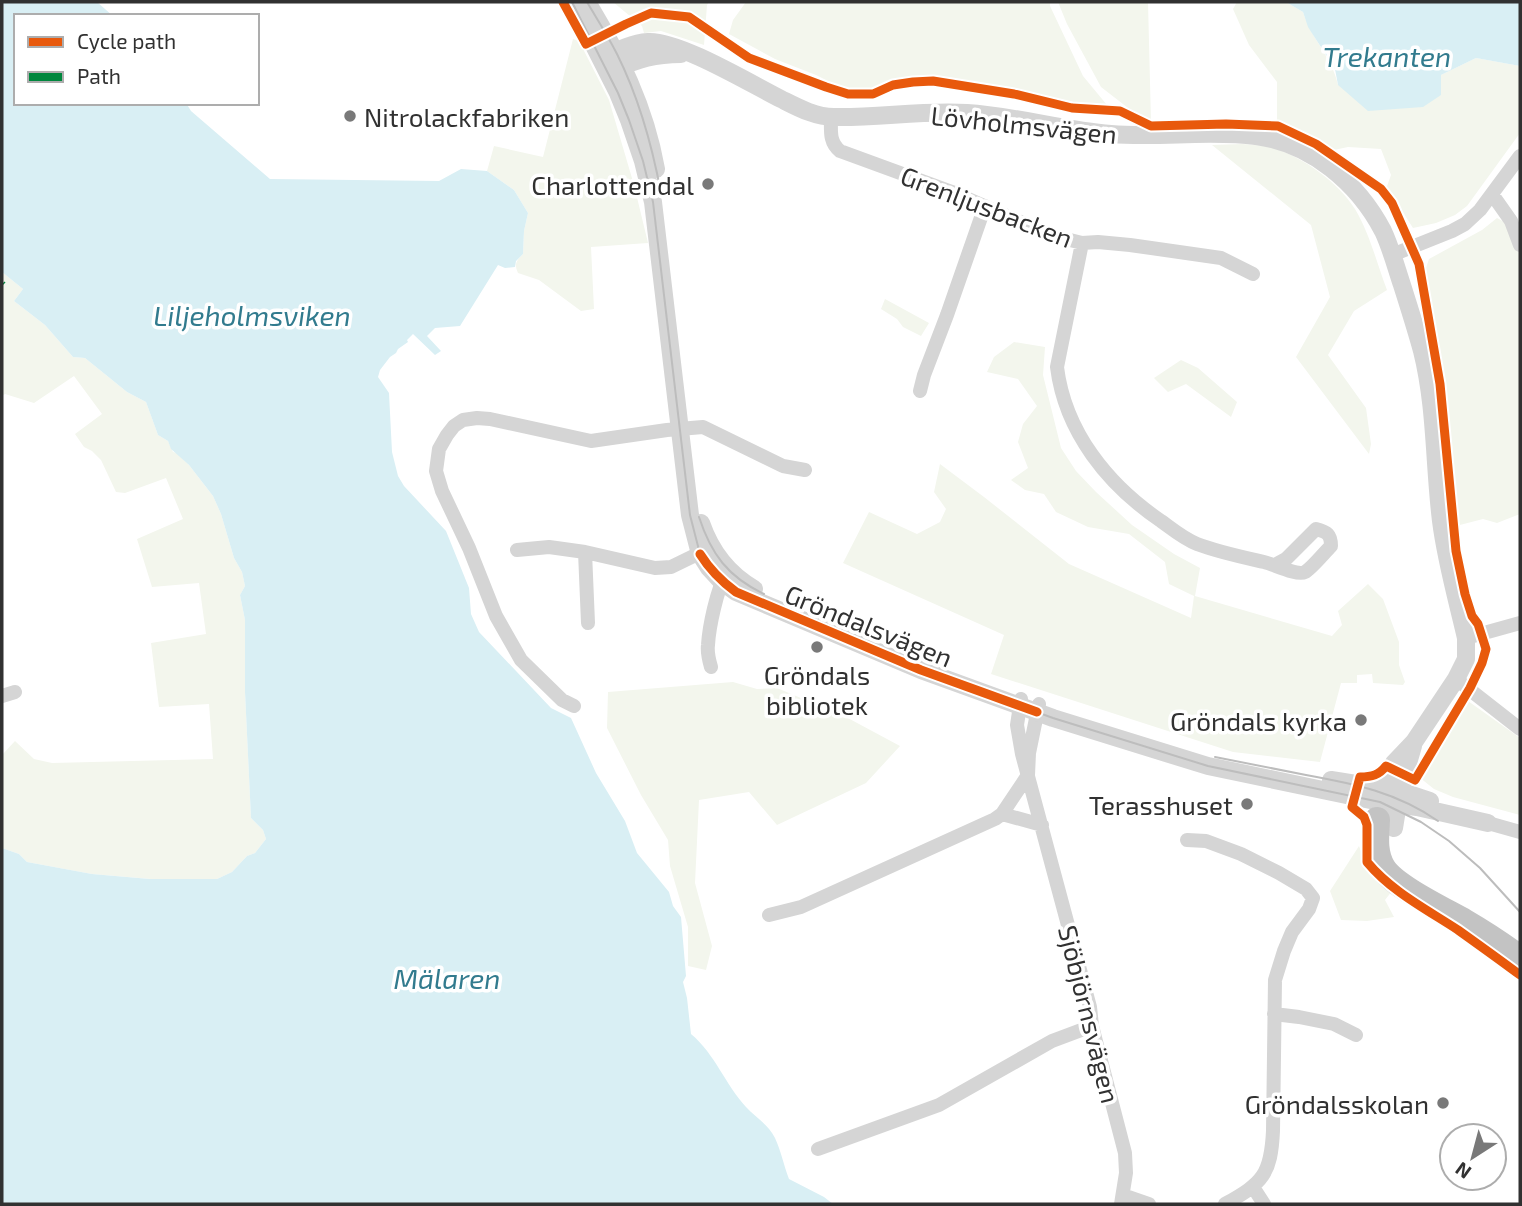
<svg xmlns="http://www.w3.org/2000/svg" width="1522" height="1206" font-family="'Exo 2',sans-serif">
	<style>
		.green { fill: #f3f6ed }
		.water { fill: #d9eff4 }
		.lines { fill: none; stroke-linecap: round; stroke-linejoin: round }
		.minor { stroke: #d5d5d5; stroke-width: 14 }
		.tertiary { stroke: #d5d5d5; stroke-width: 18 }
		.motorway { stroke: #c3c3c3; stroke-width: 26 }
		.tram { stroke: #bdbdbd; stroke-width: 2 }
		.quiet { stroke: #00873e; stroke-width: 7; stroke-dasharray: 14 7; stroke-linecap: butt }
		.cycleway-casing { stroke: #fff; stroke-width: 13 }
		.cycleway { stroke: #e8590c; stroke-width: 9 }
		.poi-dot { fill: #797979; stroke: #fff; stroke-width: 2.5 }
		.labels { text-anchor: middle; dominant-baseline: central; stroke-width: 7; stroke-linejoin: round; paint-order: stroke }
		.poi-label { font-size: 26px; fill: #313131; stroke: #fff; text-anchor: end }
		.street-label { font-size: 26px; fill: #313131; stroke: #fff }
		.water-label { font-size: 28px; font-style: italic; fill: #327b8e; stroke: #fff }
	</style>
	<rect width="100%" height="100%" fill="#fff"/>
	<path class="green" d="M613 2H709L707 5 704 45 661 31 644 33 642 26Z
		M746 2H1050V6L1083 76 1107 105H1088L993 85 938 76H913L871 89 842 88 816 75 775 59 729 34 733 20Z
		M1058 2H1148L1151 122 1141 118 1101 87 1067 24Z
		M1237 2H1286L1303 12C1312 40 1332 57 1338 85L1441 75 1476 58 1520 66V133L1467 206 1455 215 1436 223 1413 228 1395 200 1386 189 1391 175 1381 149 1348 147 1334 150 1312 136 1277 121V82L1249 45 1233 9Z
		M573 39 579 41 609 100 634 185 648 243 591 247 594 309 581 311 539 280 518 273C514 264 516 261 523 254L524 231 528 213 514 190 487 171 494 146 543 157Z
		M1242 144C1252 145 1264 145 1274 148 1304 158 1338 182 1355 209 1370 234 1377 264 1387 290L1354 311 1328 355 1366 408 1371 444 1369 454 1296 357 1330 297 1311 225 1212 145Z
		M1497 218 1508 224 1520 255V514L1497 523 1483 519 1456 526 1446 399 1438 337 1424 274 1429 259 1482 230Z
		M2 272 23 289 14 301 45 325 73 357 85 358 127 392 146 402 158 435 168 441 173 452 177 453 189 465 213 496 221 514 234 558 242 572 245 586 240 595 245 620V692L251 818 263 830 266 839 255 853 247 856 232 872 217 879H151L92 874 27 862 19 854 2 848V755L15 741 34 759 52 763 213 759 209 704 159 707 151 643 206 634 199 583 152 587 137 539 183 519 166 478 125 493 116 492 101 460 92 451 84 447 75 434 102 414 74 376 34 403 5 394 2 396Z
		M885 299 929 323 921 336 903 327 897 319 881 309Z
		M1014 342 1045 347 1043 375 1061 448 1076 471 1096 492 1132 525 1174 554 1200 568 1195 596 1332 636 1342 625 1338 611 1368 584 1383 599 1399 642V665L1405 682 1403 685 1373 683 1372 674 1357 675V683H1341L1320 762 1233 752 991 674 1004 635 843 563 869 512 917 534 940 522 946 509 934 492 940 464 984 497 1069 564 1191 618 1194 596 1169 584 1165 562 1129 534 1088 527 1056 512 1044 494 1025 490 1011 480 1028 468 1018 442 1023 424 1037 406 1018 379 987 372 994 357Z
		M1181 360 1198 368 1237 402 1231 417 1186 384 1168 392 1154 378Z
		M733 682 757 689 777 688 846 717 900 746 866 783 777 825 749 792 699 800 695 883 712 946 706 970 688 966V927L670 866 668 840 641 795 607 728 608 692Z
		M1468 701 1520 738V815L1453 797 1434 789 1419 777Z
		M1359 846 1363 857 1362 862 1392 891 1385 900 1394 917 1367 921 1341 920 1330 891Z"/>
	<path class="water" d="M2 2H97L113 16H16V103H186L191 111 270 179 439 181 461 169 487 171 514 190 528 213 524 231 523 254 516 261 515 267 505 268 498 265 460 326 435 328 427 336 441 351 435 355 413 334 407 340 408 342 398 349 396 353 390 357 380 370 378 377 389 393 392 452 398 476 404 486 446 531 469 588 471 614 479 632 551 708 571 718 596 773 625 821 637 853 669 892 673 906 681 917 686 976 683 982 687 998 691 1034C715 1054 725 1084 746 1107 756 1118 768 1124 775 1138 781 1151 784 1166 789 1179L824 1197 833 1204H2V848L19 854 27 862 92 874 150 879H217L232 872 247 856 255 853 266 839 263 830 251 818 245 692V620L240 595 245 586 242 572 234 558 221 514 213 496 189 465 171 449 168 441 158 435 146 402 127 392 85 358 73 357 45 325 14 301 23 289 2 272Z
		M1286 2H1520V66L1476 58 1441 75V95L1423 107 1368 111 1338 85 1335 69 1308 27 1303 12Z"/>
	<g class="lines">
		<path class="minor" d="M831 117C831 131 829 142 840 151L952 192 1050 235 1082 243 1098 242 1130 245 1221 258 1253 274
			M1492 194 1511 221 1520 245
			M1082 243 1057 367C1065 432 1108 485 1161 521 1172 529 1184 539 1197 544 1218 552 1242 557 1264 562 1273 564 1297 576 1305 572 1311 569 1325 552 1331 546 1331 534 1327 532 1316 529L1286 559 1275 565
			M1392 255 1452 231 1465 224 1480 210 1520 156
			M920 391 924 375 947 315 985 206
			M517 550 549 547 585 552 655 568 671 567 708 549
			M585 552 588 623
			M1466 638 1520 623
			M711 667C709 660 707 652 708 645 709 627 717 589 726 574
			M1456 679 1520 729
			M2 696 15 692
			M1021 699 1017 725 1022 754 1090 1007 1092 1026 1125 1153 1126 1173 1121 1204
			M574 706 562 700 521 660 496 616 469 548 442 491 436 471 439 449 447 435 454 426 463 420 477 418 490 419 591 441 667 430 703 427 783 466 805 470
			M1002 814 1042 825
			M1488 823 1520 832
			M1187 840 1206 841 1241 854 1279 873 1306 889 1313 898 1309 909 1292 932 1284 951 1275 980 1273 1131C1271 1174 1263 1183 1225 1204
			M769 915 801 907 995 819 1002 814 1028 775 1029 753 1039 704
			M1274 1014 1299 1017 1334 1024 1356 1035
			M818 1149 939 1105 1052 1041 1092 1026
			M1253 1187 1264 1204
			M1123 1195 1149 1204"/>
		<path class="tertiary" d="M572 2 618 93 629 120 643 161 653 202 690 515 700 554 709 568 721 581 736 592 921 670 1053 718 1208 766 1380 802 1417 807 1488 823
			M587 2C619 55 645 107 656 169
			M601 58C616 51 632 43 648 42 678 40 751 84 781 99 797 107 815 117 834 117 879 118 922 110 967 113 1015 116 1063 130 1111 134 1159 138 1208 130 1256 136 1311 143 1358 183 1383 231 1391 248 1396 267 1402 285 1409 307 1416 329 1422 351 1436 407 1434 464 1441 521 1446 561 1457 599 1466 638V659L1456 679 1414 742 1394 763 1391 769 1384 789 1377 820
			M614 70C638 59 655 54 681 54
			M701 523C711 552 728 574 754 589
			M1331 780 1400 791 1430 801
			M1394 828 1400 791 1413 746"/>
		<path class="motorway" d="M1377 820C1376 837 1374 853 1383 868 1395 887 1444 910 1465 922 1484 933 1502 945 1520 958"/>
		<path class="tram" d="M572 2 618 93 629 120 643 161 653 202 690 515 700 554 709 568 721 581 736 592 921 670 1053 718 1208 766 1380 802 1421 822 1449 841 1480 868 1520 912
			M587 2C597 19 608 36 617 54 639 98 652 145 661 193
			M699 517C711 554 728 577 764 594
			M1215 757C1245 763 1275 769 1306 775 1355 784 1396 792 1438 821"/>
		<path class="quiet" d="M2 284 3 285"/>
		<g class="cycleway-casing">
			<path id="cycleway" d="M563 2 586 44 626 24 651 13 689 17 749 58 826 87 848 94H873L893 85 913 82 933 81 1014 94 1072 108 1120 111 1151 126 1226 124 1278 126 1316 144 1381 189 1392 203 1419 264 1440 384 1456 551 1465 594 1472 616 1478 624 1486 649 1482 663 1470 688 1415 780 1386 766C1379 775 1372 777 1360 777L1352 807 1364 817 1367 825V862C1392 892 1426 909 1458 930 1479 945 1500 960 1520 975
				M700 554C710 570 721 581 736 592L921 670 1037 712"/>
		</g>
		<use href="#cycleway" class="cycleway"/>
	</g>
	<g class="poi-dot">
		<circle cx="350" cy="116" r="7"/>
		<circle cx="708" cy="184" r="7"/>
		<circle cx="817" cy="647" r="7"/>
		<circle cx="1361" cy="720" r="7"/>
		<circle cx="1247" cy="804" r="7"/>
		<circle cx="1443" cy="1103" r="7"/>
	</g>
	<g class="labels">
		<g class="poi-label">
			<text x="364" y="116" text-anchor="start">Nitrolackfabriken</text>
			<text x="694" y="184">Charlottendal</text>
			<text x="817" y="674" text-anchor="middle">Gröndals<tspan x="817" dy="30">bibliotek</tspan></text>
			<text x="1347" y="720">Gröndals kyrka</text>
			<text x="1233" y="804">Terasshuset</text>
			<text x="1429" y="1103">Gröndalsskolan</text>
		</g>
		<g class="street-label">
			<text transform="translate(1024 124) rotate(6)">Lövholmsvägen</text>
			<text transform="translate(987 206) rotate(21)">Grenljusbacken</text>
			<text transform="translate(869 625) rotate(22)">Gröndalsvägen</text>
			<text transform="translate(1090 1014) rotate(76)">Sjöbjörnsvägen</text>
		</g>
		<g class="water-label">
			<text x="1387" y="56">Trekanten</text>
			<text x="252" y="315">Liljeholmsviken</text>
			<text x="447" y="978">Mälaren</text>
		</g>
	</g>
	<rect width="1522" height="1206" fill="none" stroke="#313131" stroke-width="7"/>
	<rect x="14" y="14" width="245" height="91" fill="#ffffff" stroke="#adadad" stroke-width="2"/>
	<rect x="28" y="37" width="35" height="10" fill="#e8590c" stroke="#adadad" stroke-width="2"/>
	<text x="77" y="49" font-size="21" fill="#313131">Cycle path</text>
	<rect x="28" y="72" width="35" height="10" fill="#00873e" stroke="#adadad" stroke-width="2"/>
	<text x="77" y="84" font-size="21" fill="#313131">Path</text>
	<g transform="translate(1473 1157) rotate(216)"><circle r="33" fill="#ffffff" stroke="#adadad" stroke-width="2"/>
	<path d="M0-5L12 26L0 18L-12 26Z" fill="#797979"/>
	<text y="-10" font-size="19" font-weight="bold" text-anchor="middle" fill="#313131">N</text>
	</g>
</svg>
